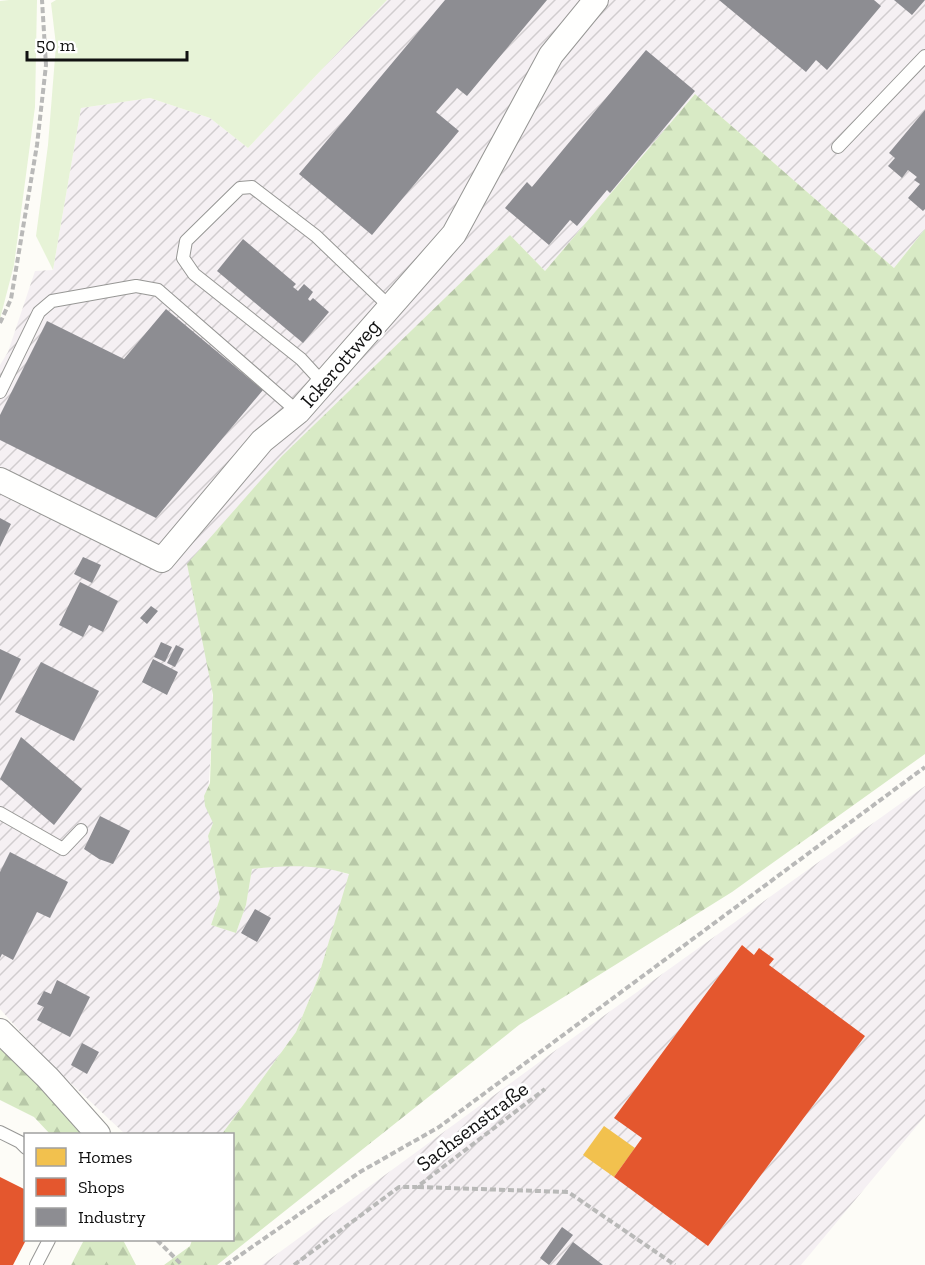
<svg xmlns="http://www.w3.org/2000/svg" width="925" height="1265" font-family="'Zilla Slab',serif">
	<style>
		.industrial { fill: url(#industrial-furrows) }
		.grass { fill: #e7f3d7 }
		.forest { fill: url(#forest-firs) }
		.homes { fill: #f2c14e }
		.shops { fill: #e4572e }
		.industry { fill: #8d8d92 }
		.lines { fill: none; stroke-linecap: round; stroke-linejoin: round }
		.service-casing { stroke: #979795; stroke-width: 14 }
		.minor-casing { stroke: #979795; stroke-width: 26 }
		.path { stroke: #b9b9b8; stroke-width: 4; stroke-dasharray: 6 3; stroke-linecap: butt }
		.service { stroke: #fffffe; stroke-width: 12 }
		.minor { stroke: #fffffe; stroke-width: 24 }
		.labels { text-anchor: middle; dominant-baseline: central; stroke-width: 6; stroke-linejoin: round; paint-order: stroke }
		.street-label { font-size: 21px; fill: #111; stroke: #fff }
	</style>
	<defs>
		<pattern id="industrial-furrows" width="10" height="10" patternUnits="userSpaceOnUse" patternTransform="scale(1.5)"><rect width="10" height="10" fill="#f5f0f3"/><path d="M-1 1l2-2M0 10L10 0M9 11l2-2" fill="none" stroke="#d1cdcf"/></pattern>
		<pattern id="forest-firs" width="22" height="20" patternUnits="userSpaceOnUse" patternTransform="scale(1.5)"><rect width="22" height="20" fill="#d8eac5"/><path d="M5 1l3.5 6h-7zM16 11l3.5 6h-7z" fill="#b8c8a8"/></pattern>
	</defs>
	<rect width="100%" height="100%" fill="#fdfcf7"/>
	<path class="industrial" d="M387 0H925V229L894 268 695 94 545 271 510 235 209 659 214 711 208 791 213 823 208 837 220 898 211 925 236 933 246 905 252 869 285 865 325 867 350 875 318 978 296 1032 222 1134H125L43 1057 0 1009V365L8 352 35 271 53 270 81 108 150 98 210 118 248 148Z
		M925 786V1116L801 1265H262L549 1055Z"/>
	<path class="grass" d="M9 0H37L35 107 14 265 0 319V1Z
		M56 0H387L248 148 210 118 150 98 81 108 53 270 36 236 48 145 56 45 51 3Z"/>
	<path class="forest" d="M695 94 894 268 925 229V754L732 892 519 1025 217 1265H164L190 1246 192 1240H232V1134H222L296 1032 318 978 349 874C317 864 285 865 252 869L246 905 236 933 211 925 220 898 208 836 213 823 205 806 204 796 210 783 213 695 187 564 282 456 510 235 545 271Z
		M0 1041 87 1134H50L34 1117 0 1100Z
		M84 1240H123L136 1265H71Z"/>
	<path class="homes" d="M604 1126 635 1148 614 1177 583 1155Z"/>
	<path class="shops" d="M742 945 754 955 759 948 774 959 769 965 865 1036 708 1246 614 1177 642 1138 614 1118Z
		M0 1177 26 1190V1240L13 1265H0Z"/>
	<path class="industry" d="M445 0H547L467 96 457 88 436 112 459 131 372 235 299 174Z
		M719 0H874L881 6 827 70 816 60 806 72Z
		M894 0H925L912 15Z
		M646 50 695 91 610 193 607 190 577 226 570 220 549 245 505 208 527 182 532 187Z
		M925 110V209L923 211 908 198 920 184 914 180 917 177 908 170 902 178 888 166 895 158 889 153Z
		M243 239 296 284 293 287 298 291 304 284 313 292 308 299 310 301 313 298 329 312 303 343 217 271Z
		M166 309 263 390 156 518 0 440V415L47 321 124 359Z
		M0 518 11 524 0 547Z
		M83 557 101 565 92 583 74 574Z
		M80 582 118 601 103 632 89 625 83 637 59 625Z
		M151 606 158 611 147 624 140 618Z
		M161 642 172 647 165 662 154 657Z
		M176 645 184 649 175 667 167 663Z
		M0 649 21 659 0 701Z
		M153 659 178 672 167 695 142 682Z
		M41 662 99 691 74 741 15 712Z
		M21 737 82 789 54 825 0 779Z
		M100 816 130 831 113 864 99 859 84 849Z
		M10 852 68 882 50 918 37 912 13 960 2 954 0 958V872Z
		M255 909 271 918 257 942 241 933Z
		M57 980 90 997 70 1037 37 1020 44 1007 37 1004 44 991 51 994Z
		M82 1043 99 1052 87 1074 71 1065Z
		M562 1227 573 1235 549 1265 540 1258Z
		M573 1242 603 1265H556Z"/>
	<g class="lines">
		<g class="service-casing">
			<path id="service" d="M838 147 925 56
				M323 383 301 359 194 274 183 258 186 241 240 188 252 187 316 236 390 307
				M0 392 39 312 52 301 136 286 158 290 298 412
				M0 813 63 849 81 830
				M0 1132 20 1142 26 1148
				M36 1265 49 1240"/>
		</g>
		<g class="minor-casing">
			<path id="minor" d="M0 480 162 560 262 441 298 412 454 234 551 55 596 0
				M0 1031 48 1078 98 1134"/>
		</g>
		<path class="path" d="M0 323 11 299 37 145 46 65 42 0
			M418 1187 568 1192 675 1265
			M157 1240 182 1265
			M226 1265 360 1172 439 1127 925 767
			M294 1265 399 1187H417L545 1089"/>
		<use href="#service" class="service"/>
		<use href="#minor" class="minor"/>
	</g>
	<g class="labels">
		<g class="street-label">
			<text transform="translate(340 363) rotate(-49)">Ickerottweg</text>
			<text transform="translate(472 1126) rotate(-37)">Sachsenstraße</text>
		</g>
	</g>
	<rect x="24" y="1133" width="210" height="108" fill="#ffffff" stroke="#a0a0a0" stroke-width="1.5"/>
	<rect x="36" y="1148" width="30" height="18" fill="#f2c14e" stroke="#a0a0a0" stroke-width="1.5"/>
	<text x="78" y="1163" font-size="18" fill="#111111">Homes</text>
	<rect x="36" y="1178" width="30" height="18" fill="#e4572e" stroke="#a0a0a0" stroke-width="1.5"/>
	<text x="78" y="1193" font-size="18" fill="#111111">Shops</text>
	<rect x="36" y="1208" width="30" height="18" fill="#8d8d92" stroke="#a0a0a0" stroke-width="1.5"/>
	<text x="78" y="1223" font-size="18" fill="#111111">Industry</text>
	<path d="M27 51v9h160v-9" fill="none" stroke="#111111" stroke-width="3"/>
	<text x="36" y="51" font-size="18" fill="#111111" stroke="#ffffff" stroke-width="4.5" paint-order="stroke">50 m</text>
</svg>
